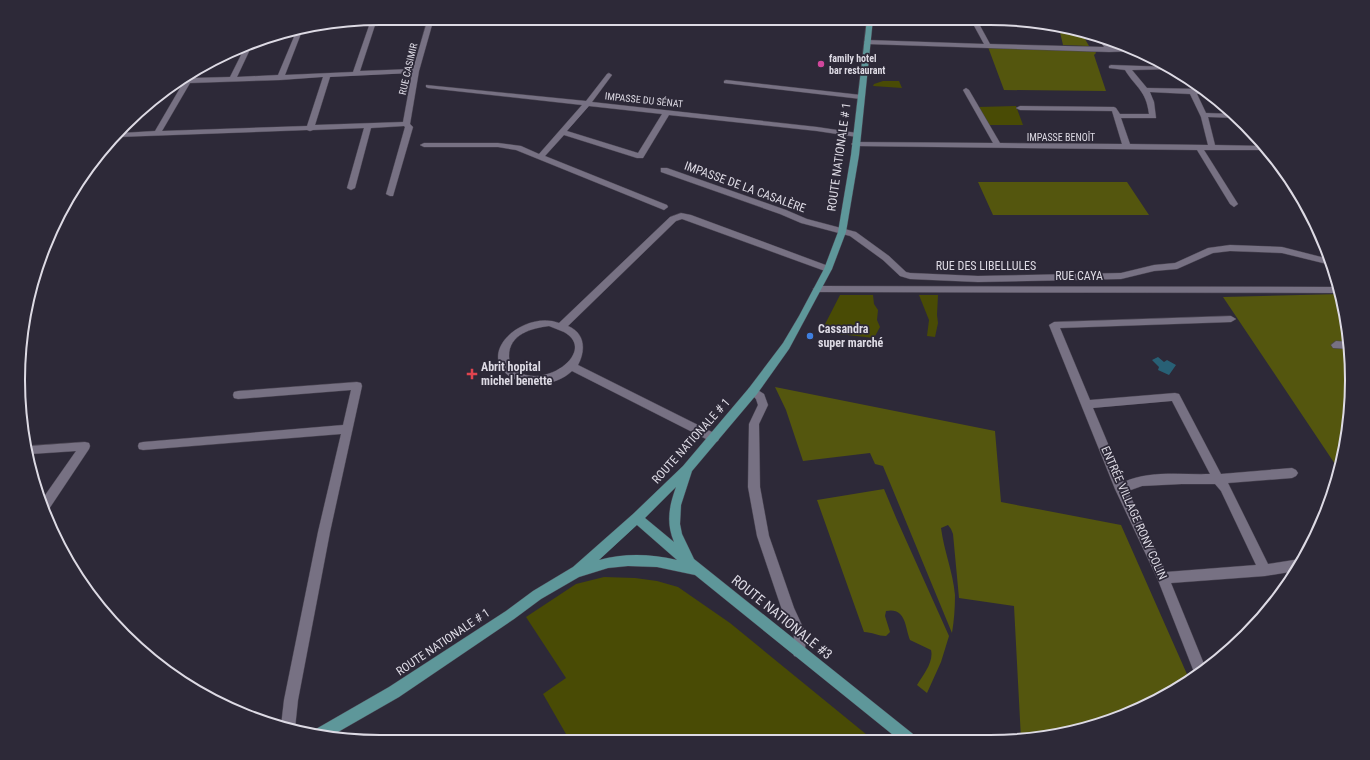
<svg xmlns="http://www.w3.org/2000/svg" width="1370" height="760" font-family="'Roboto Condensed',sans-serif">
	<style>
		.green { fill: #494b05 }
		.forest { fill: #54560e }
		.water { fill: #286075 }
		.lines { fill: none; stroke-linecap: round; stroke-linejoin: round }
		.minor-casing { stroke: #4a4552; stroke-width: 1 }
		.major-casing { stroke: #4a4552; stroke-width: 1 }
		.minor { fill: #777183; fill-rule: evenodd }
		.major { fill: #5e979a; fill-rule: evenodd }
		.hotel-dot { fill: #d1479c; stroke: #2d2938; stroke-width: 1.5 }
		.shop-dot { fill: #3f7fe0; stroke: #2d2938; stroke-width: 1.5 }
		.health-dot { fill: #e0444e; stroke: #2d2938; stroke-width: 1.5 }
		.labels { text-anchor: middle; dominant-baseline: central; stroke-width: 3.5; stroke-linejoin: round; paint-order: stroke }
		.far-poi-label { font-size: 10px; font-weight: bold; fill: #dddae4; stroke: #2d2938; text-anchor: start }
		.far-street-label { font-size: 10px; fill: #dddae4; stroke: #2d2938 }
		.street-label { font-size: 12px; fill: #dddae4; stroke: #2d2938 }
		.poi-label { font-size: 12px; font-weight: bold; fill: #dddae4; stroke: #2d2938; text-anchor: start }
		.near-street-label { font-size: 14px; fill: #dddae4; stroke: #2d2938 }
		.rim { fill: none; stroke: #dddae4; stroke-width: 2 }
	</style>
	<rect width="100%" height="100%" fill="#2d2938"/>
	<path class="green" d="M883 81H899L902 88 873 86 874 84Z
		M1016 106 1023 125H988L978 107Z
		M840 295H873L874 304 878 310 877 320 880 327 874 338 821 332Z
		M919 295H938L937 315 938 323 935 337 927 336 929 320Z
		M604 577 635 578 657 581 678 587 730 623 872 739 570 741 543 694 566 678 526 617 576 584Z"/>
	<path class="forest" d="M1059 28 1081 32 1089 46 1063 45Z
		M988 47 1095 51 1096 53 1094 55 1106 91 1004 90Z
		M978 182H1127L1149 215H993Z
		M1341 294 1350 350H1343L1351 362 1349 427 1339 470 1223 297Z
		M775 387 995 431 1001 502 1121 525 1190 681 1107 723 1037 739H1021L1014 606 959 598 953 534 951 529 948 525 941 528C944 551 953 572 955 595 955 608 954 621 952 633L883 466 875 464 870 453 803 461 786 410Z
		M884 489 897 520 949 636 941 662 927 693 917 685C923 675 934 662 931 650L910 640C905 627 906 607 886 611L885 616 890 632 886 636C878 636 872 632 864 632L817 500Z"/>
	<path class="water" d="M1158 357 1164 362 1167 360 1176 365 1169 375 1158 370 1159 367 1152 360Z"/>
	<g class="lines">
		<g class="minor-casing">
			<path id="minor" d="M428 18H434L419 71 410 124 413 127 393 196H390L386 194 405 127 404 126 371 128 355 188 351 190 347 188 364 128 313 130 310 131 307 130 118 137 122 133 155 131 183 83 179 82 192 75V78L230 77 245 47 253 43 237 77 278 75 296 32 302 31 285 75 353 72 371 20 377 19 360 71 413 69ZM412 73 403 122 315 125 330 77ZM323 77 307 126 162 131 190 83 280 80Z
				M497 18H503V21L498 22Z
				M975 20 978 22 990 44 1104 47 1097 35 1104 37 1110 47 1130 48 1137 51 1109 52 867 44 864 42 867 40 984 44 972 22Z
				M1111 65 1171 67 1175 69 1132 70 1147 88 1203 89 1208 93 1197 94 1206 113 1234 114 1238 118 1208 117 1215 145 1264 146 1276 159 1296 190H1290L1263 150H1204L1238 204 1234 207 1230 204 1197 150 855 146 851 144 855 142 993 143 963 90 966 88 969 90 1000 143 1122 144 1112 111 1020 110 1016 108 1020 106 1114 107 1116 108 1120 114H1149C1146 90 1136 88 1125 70L1109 68V66ZM1150 92 1190 94 1201 117 1208 145 1130 144 1121 118H1156L1154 102Z
				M609 73 612 75 592 102 817 127 857 133 861 135 857 137 817 131 669 115 643 158H637L564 135 545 156 667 205 668 207 664 210 516 150 498 147H424L420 145 424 143H498L521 146 539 154 582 105 428 88 426 87V85L586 101 607 74ZM589 106 662 114 638 153 567 131Z
				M726 80 861 95 864 97 861 99 724 83V81Z
				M661 168H667L786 210 807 219 856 232 889 256 906 272 910 273 978 276 1121 273 1154 265 1175 263 1208 248 1230 245 1282 247 1329 259 1331 265 1282 253 1230 251 1213 253 1177 269 1154 271 1121 279 978 282 910 279 900 276 883 260 850 236 801 223 780 214 661 172Z
				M681 213 691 215 831 267 832 269 828 272 825 271 682 219 676 221 568 326C585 333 586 350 578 365L718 435 719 438 718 441 714 442 710 441 572 371C563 380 545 386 532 384 525 382 516 381 509 376 476 351 525 310 559 323L670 217ZM549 326C554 328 559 330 564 332 598 351 545 390 517 371 512 367 509 362 509 356 509 334 532 328 549 326Z
				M818 286 1340 287 1341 293 818 292 813 289Z
				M1231 316 1236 319 1231 322 1060 328 1090 400 1175 393 1179 394 1221 474 1292 468 1296 470 1298 473 1296 476 1292 478 1228 483 1268 564 1300 559 1304 561 1296 571 1265 576 1171 583 1206 669 1196 677 1158 580 1115 489 1049 325 1054 322ZM1172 401 1210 474C1182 475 1150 470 1124 482L1093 408ZM1182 484H1215L1221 491 1256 565 1166 572 1128 491 1142 486Z
				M1336 341 1349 342 1350 349 1333 348 1331 345Z
				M357 382 361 383 362 386 330 532 298 700 295 728 281 726 284 700 318 532 341 434 143 450 139 449 138 446 139 443 143 442 343 425 351 390 238 399 234 398 233 395 234 392 238 391Z
				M753 387 764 394 768 405 759 424 760 487 769 536 794 608 806 634 805 651 804 656 799 657 794 656 793 651 794 635 782 610 757 536 748 487 749 424 758 405 756 399 748 391 749 388Z
				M85 442 89 443 90 446 89 449 47 512 44 513 41 501 76 451 31 454 29 446Z"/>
		</g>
		<g class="major-casing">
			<path id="major" d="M867 19H873L859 155 846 232 832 269 789 349 757 394 692 471 681 505 680 524 682 534 694 559 913 734 915 739H898L695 575 657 567 628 566 608 568 579 577 541 599 514 619 399 697 331 736 315 733 316 729 389 687 506 611 533 591 573 567 633 514 683 466 749 388 783 343 799 316 824 269 838 232 851 155ZM676 487C669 506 666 523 674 542L645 518ZM637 525 677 560C650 554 625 553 599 560Z"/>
		</g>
		<use href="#minor" class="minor"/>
		<use href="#major" class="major"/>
	</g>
	<circle class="hotel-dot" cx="821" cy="64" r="4"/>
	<circle class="shop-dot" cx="810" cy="336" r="4"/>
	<path class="health-dot" d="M470 368h4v4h4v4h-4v4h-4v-4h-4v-4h4z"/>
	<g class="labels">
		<g class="far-poi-label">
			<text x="829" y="58">family hotel<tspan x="829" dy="12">bar restaurant</tspan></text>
		</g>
		<g class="far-street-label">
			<text transform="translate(408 69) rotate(-77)">RUE CASIMIR</text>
			<text transform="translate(644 100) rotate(6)">IMPASSE DU SÉNAT</text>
			<text x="1061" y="137">IMPASSE BENOÎT</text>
		</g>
		<g class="street-label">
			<text transform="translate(839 157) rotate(-82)">ROUTE NATIONALE # 1</text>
			<text transform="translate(745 187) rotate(20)">IMPASSE DE LA CASALÈRE</text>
			<text x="986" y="266">RUE DES LIBELLULES</text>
			<text x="1079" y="276">RUE CAYA</text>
			<text transform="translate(691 441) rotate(-48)">ROUTE NATIONALE # 1</text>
			<text transform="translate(1134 513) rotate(66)">ENTRÉE VILLAGE RONY COLIN</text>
			<text transform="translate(443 642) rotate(-34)">ROUTE NATIONALE # 1</text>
		</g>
		<g class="poi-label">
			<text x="818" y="329">Cassandra<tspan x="818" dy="14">super marché</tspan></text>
			<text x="481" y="367">Abrit hopital<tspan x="481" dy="14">michel benette</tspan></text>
		</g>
		<g class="near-street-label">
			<text transform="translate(782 617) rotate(39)">ROUTE NATIONALE #3</text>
		</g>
	</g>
	<path d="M0 0H1370V760H0ZM380 25H990A355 355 0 0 1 1345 380V380A355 355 0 0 1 990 735H380A355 355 0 0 1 25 380V380A355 355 0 0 1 380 25Z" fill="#2d2938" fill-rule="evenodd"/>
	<path class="rim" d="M380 25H990A355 355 0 0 1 1345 380V380A355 355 0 0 1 990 735H380A355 355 0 0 1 25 380V380A355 355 0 0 1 380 25Z"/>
</svg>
